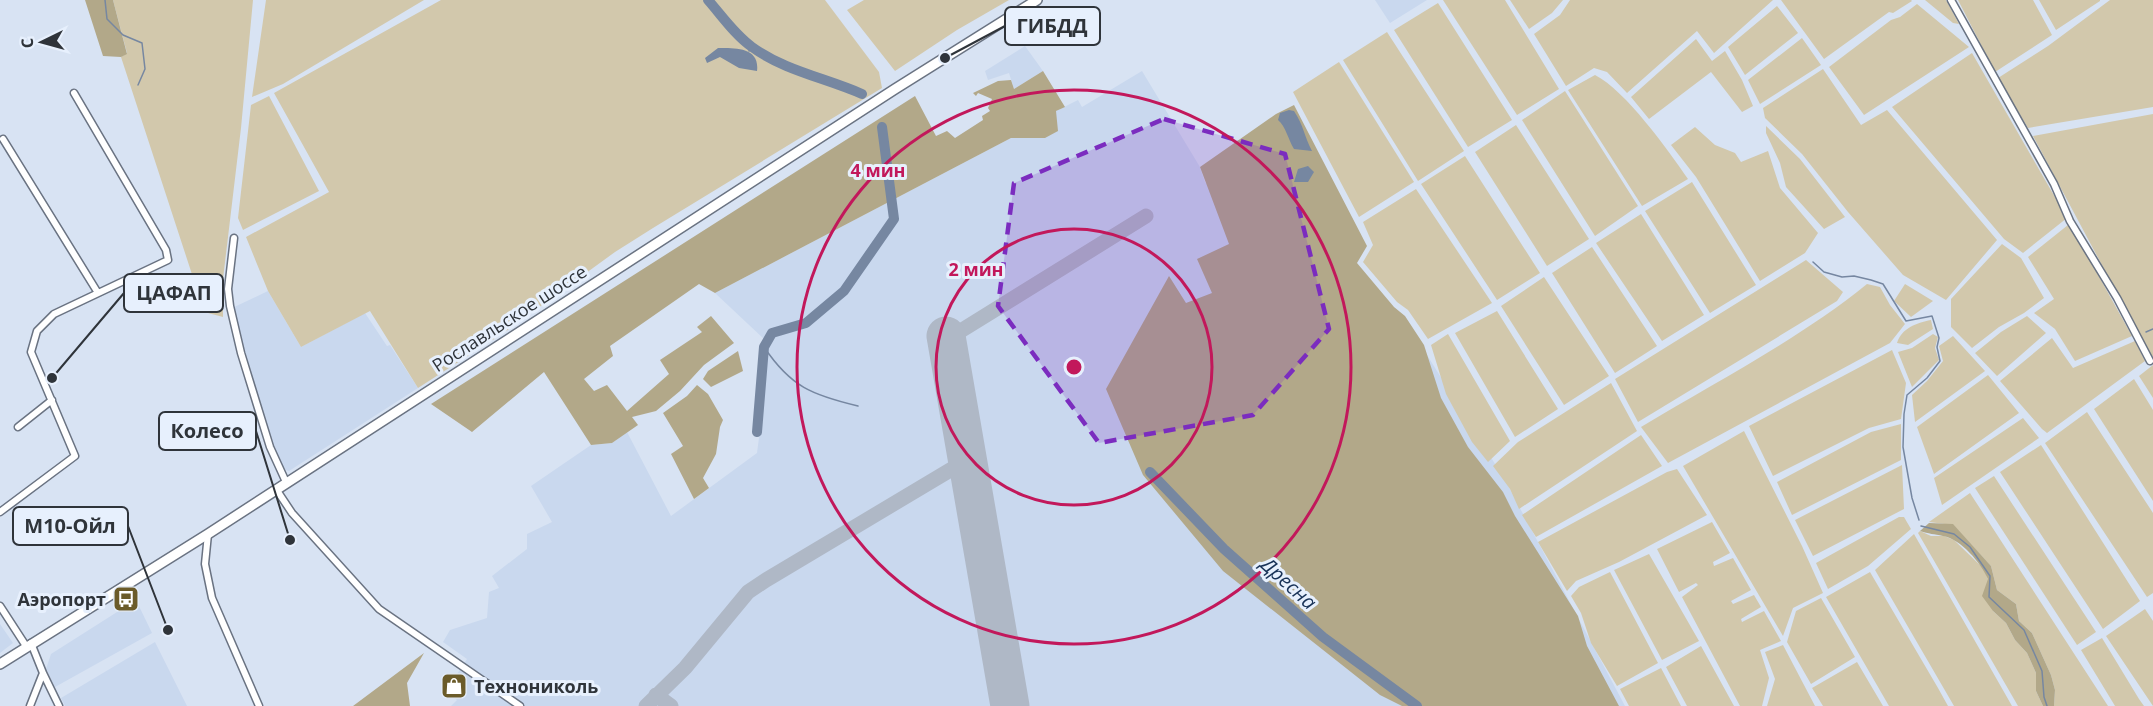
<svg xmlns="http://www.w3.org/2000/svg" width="2153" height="706" font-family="'Open Sans',sans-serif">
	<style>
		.built { fill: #c9d8ee }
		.green { fill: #d2c8ac }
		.forest { fill: #b2a889 }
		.water { fill: #7687a1 }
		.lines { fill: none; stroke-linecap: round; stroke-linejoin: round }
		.stream { stroke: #7687a1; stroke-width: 1.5 }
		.river { stroke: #7687a1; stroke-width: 10 }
		.taxiway { stroke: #afb8c6; stroke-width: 15 }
		.runway { stroke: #afb8c6; stroke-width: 39 }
		.minor-casing { stroke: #6a7382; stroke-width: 9 }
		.primary-casing { stroke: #6a7382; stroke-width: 12 }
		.minor { stroke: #fff; stroke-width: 6 }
		.primary { stroke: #fff; stroke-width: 9 }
		.marked { fill: #7b2cbf; fill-opacity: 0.2; stroke: #7b2cbf; stroke-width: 4.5; stroke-dasharray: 12 8; stroke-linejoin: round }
		.ring { fill: none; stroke: #c2185b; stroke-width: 3 }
		.labels { text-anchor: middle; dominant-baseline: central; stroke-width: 6; stroke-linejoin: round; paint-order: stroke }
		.street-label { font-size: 18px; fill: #2f343a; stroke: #e7f0fd }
		.poi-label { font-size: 18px; font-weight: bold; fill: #2f343a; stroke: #e7f0fd; text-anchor: end }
		.water-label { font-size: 20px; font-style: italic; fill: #183257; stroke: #e7f0fd }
		.centre { fill: #c2185b; stroke: #e7f0fd; stroke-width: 3 }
		.ring-label { font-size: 18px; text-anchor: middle; font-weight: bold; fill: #c2185b; stroke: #e7f0fd; stroke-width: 6; stroke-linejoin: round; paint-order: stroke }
		.leader { fill: none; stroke: #2f343a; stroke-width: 2 }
		.callout-dot { fill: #2f343a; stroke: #e7f0fd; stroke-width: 2 }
		.callout { fill: #e7f0fd; stroke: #2f343a; stroke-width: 2 }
		.callout-label { font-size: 20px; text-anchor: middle; font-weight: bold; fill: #2f343a }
	</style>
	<rect width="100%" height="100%" fill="#d8e3f3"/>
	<path class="built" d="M1375 0H1427L1390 23Z
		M1025 46 1043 71 1014 89 1009 73 988 80 985 71Z
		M1142 71 1200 167 1205 182 1217 196 1417 339 1505 480 1625 706H451L457 700 445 692 467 659 443 642 450 630 487 618 489 592 499 588 492 576 527 549V534L552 522 531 486 591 445 612 443 627 432 671 516 757 453 763 407 766 341 715 293 1011 138H1045L1056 111 1078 100 1082 107Z
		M268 291 301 347 365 313 387 346 390 345 418 388 289 471 276 467 230 309Z
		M136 600 152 633 55 687 46 669 51 654Z
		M0 624 13 643 0 653Z
		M155 642 187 706H65L61 698Z"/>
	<path class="green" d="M113 0H253L241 128 223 279V317L208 313 203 308 121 57 127 53Z
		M266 0H424L283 84 252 97Z
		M441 0H825L879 72 882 88 653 228 615 252 505 332 418 388 370 311 301 347 268 291 246 237 329 192 274 93Z
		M864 0H1009L957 30 895 71 847 10Z
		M1443 0H1505L1559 89 1517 115Z
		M1510 0H1563L1552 13 1529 29Z
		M1570 0H1773L1714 53 1697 31 1627 93 1607 72 1594 68 1566 86 1534 34 1560 15Z
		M1781 0H1911L1912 1 1893 13 1889 12 1824 59Z
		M1925 0H1946L1959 24 1953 23Z
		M1958 0H2033L2052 35 1995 72Z
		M2039 0H2100V1L2056 30Z
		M2110 0H2153V107L2028 128 1998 78 2048 46Z
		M1438 3 1512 120 1468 147 1394 30Z
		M1917 4 1969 47 1864 115 1829 67 1891 20 1900 17Z
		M1777 6 1798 33 1745 75 1728 47Z
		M1387 32 1464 151 1418 181 1343 60Z
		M1802 38 1821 65 1760 104 1748 80Z
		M1696 39 1712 61 1725 51 1742 80 1753 106 1742 112 1711 72 1649 119 1631 97Z
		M1972 53 2067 218 2023 253 2004 239 1892 107Z
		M1339 62 1414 182 1359 217 1293 92Z
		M1823 69 1861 125 1887 110 1997 240 1946 300 1903 275 1848 212 1802 154 1765 118 1763 108Z
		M1595 75C1626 91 1668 150 1688 179L1642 206 1568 90Z
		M1565 91 1638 206 1595 236 1522 120Z
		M269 96 319 191 243 230 238 218 251 105Z
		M2153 114V356L2151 357 2033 136Z
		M1516 125 1589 239 1547 266 1475 152Z
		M1766 126 1800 159 1845 217 1824 229 1786 187 1780 163 1766 133Z
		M1695 127 1715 145 1735 153 1741 162 1768 151 1780 188 1818 233 1805 253 1760 281 1696 177 1671 145Z
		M1465 156 1540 273 1497 300 1421 184Z
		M1692 182 1756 285 1710 313 1645 211Z
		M1416 189 1492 303 1428 339 1408 310 1397 302 1363 262 1373 245 1363 222Z
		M1641 214 1704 315 1662 341 1596 243Z
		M2068 225 2071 226 2132 336 2075 361 2055 329 2034 313 2054 299 2028 257Z
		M2002 244 2021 258 2044 298 2024 313 1999 327 1972 348 1951 327V299Z
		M1592 247 1657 346 1615 373 1552 273Z
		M1806 260 1843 292 1837 301 1638 422 1615 379Z
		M1544 277 1609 376 1564 405 1501 306Z
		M1867 284 1880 287 1890 305 1905 324 1890 343 1668 463 1641 427C1717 381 1798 340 1867 284Z
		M1905 284 1933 301 1911 317 1894 301Z
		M1497 311 1558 409 1515 437 1455 333Z
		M2027 316 2046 333 1997 376 1975 353 2001 332Z
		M1931 320 1933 329 1908 345 1897 343C1902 328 1916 323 1931 320Z
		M1448 334 1510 441 1488 462 1472 442 1446 394 1431 345Z
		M1933 334 1938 337 1935 348 1939 360 1912 387 1898 352 1912 348Z
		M1953 336 1985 371 1915 422 1912 395 1927 381 1943 361 1939 346Z
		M2052 338 2073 368 2135 341 2145 361 2047 433 2042 429 2000 381Z
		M1892 350 1906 383 1901 419 1869 428 1773 476 1749 426Z
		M2153 365V398L2139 376Z
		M1988 375 2019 413 1934 474 1917 427Z
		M2134 379 2153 410V501L2094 409Z
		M1611 383 1637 431 1519 509 1510 489 1493 466 1518 442Z
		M2087 412 2153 513V593L2147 597 2045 443Z
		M2023 418 2039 438 1942 505 1934 478Z
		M1901 424V460L1792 515 1777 482 1871 432Z
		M1744 431 1802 546 1823 593 1793 608 1783 636 1683 466Z
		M1641 435 1662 466 1536 537 1522 515Z
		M2041 445 2140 601 2103 629 2000 472Z
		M1902 465 1904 509 1813 556 1795 520Z
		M1677 469 1707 515 1619 562 1576 581 1567 591 1538 542 1667 472Z
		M1994 476 2096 632 2077 645 1975 488Z
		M1970 493 2108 706H2054L2055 690 2051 675 2032 633 2019 621 2016 604 1997 590 1991 566 1953 525 1929 522Z
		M1899 517H1904L1911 529 1868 566 1828 589 1816 563Z
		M1712 522 1730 553 1713 562 1714 566 1733 558 1751 590 1731 601 1733 604 1754 595 1761 607 1741 619 1742 622 1764 611 1781 641 1760 650 1769 678 1762 706H1740L1682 597 1698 585 1696 583 1679 592 1657 549Z
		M1920 531 1931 536H1944L1954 540 1983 568 1988 579 1993 611 2006 623 2015 640 2027 653 2036 673V691L2043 706H2018L1918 533Z
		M1914 534 2012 706H1954L1875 570Z
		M1649 554 1699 641 1662 660 1614 570Z
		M1610 572 1658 663 1617 686 1591 643 1581 613 1571 596 1579 587Z
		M1870 572 1938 688 1948 706H1889L1826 597Z
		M1821 598 1855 657 1811 684 1787 642 1796 611Z
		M2145 609 2153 621V706L2106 636Z
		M2102 638 2139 699 2144 706H2115L2112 701 2081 650Z
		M1783 645 1815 706H1767L1775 679 1765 652Z
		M1701 646 1734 706H1687L1666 667Z
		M1857 662 1883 706H1823L1812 688Z
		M1661 668 1681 706H1629L1620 689Z"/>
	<path class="forest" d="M85 0H113L127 54 121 57 103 56Z
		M1043 71 1065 107 1056 111 1058 131 1045 138H1011L715 293 699 284 610 346 613 356 584 379 594 391 607 385 627 411 669 374 660 360 702 332 697 327 711 316 734 343 704 365 680 391 656 411 632 417 638 425 612 443 591 445 544 372 472 432 431 404 915 96 936 136 947 131 955 138 983 120 982 116 990 111 988 108 992 99 978 93 976 96 973 93 998 81 1011 80 1014 89Z
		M1294 105 1367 246 1357 263 1394 307 1405 316 1424 345 1441 398 1468 447 1503 492 1515 516 1578 616 1587 646 1619 706H1402L1380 695 1223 571 1143 475 1106 389 1169 276 1186 303 1212 293 1197 259 1229 244 1200 167 1276 114Z
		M738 351 743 371 711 387 703 379 708 371Z
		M697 385 708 394 723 420 720 427 716 454 703 478 709 488 694 499 671 454 683 446 663 413 687 396Z
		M1929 523 1953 524 1991 566 1997 590 2016 604 2019 621 2032 633 2051 675 2055 690 2054 706H2043L2036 691V673L2027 653 2015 640 2006 623 1993 611 1982 596 1988 579C1981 563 1961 539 1943 536 1934 534 1929 534 1920 531Z
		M424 653 407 683 410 706H353Z"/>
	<path class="water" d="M718 48C735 48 760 47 757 71L739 68 720 57 707 63 705 58Z
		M1289 110 1294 111C1304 126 1304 136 1312 151L1294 149C1288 139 1286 127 1278 120L1280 113Z
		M1308 166 1314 172 1308 182H1294L1298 169Z"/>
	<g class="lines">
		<path class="stream" d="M105 0 107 19 123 35 142 43 145 69 138 85
			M749 51 752 47
			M1813 262 1824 272 1842 277 1854 276 1871 280 1883 284 1906 321 1932 316 1939 338 1937 347 1940 361 1927 378 1907 395 1904 414 1903 447 1912 498 1919 520
			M2146 332 2153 329
			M764 347C791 387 812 395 858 406
			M1921 526 1954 534 1970 547 1990 576 1989 597 2024 630 2042 671 2044 697 2047 706"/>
		<path class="river" d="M708 0C722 16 735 35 752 47 785 71 826 78 862 94
			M757 432 764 347 772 333 806 323 844 291 894 219 882 127
			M1150 472 1224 549 1323 637 1417 706"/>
		<path class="taxiway" d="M946 340 1146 216
			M656 695 671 706
			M646 706 685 668 748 592 766 580 967 460"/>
		<path class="runway" d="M946 336 1010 706"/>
		<g class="minor-casing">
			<path id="minor" d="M1951 0 2054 184 2070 221 2117 298 2150 361
				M3 139 98 293
				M234 238 228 289 230 306 241 353 270 447 286 482
				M18 427 52 400
				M276 489 292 513 379 609 520 706
				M0 512 75 456 31 352 37 331 54 314 168 260 166 250 74 93
				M208 534 205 564 212 598 259 706
				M0 606 26 646
				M43 673 59 706
				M30 706 43 673 31 643"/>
		</g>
		<g class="primary-casing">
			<path id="primary" d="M0 664 208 534 895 89 1037 0"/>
		</g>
		<use href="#minor" class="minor"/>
		<use href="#primary" class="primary"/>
	</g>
	<path class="marked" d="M1164 119 1285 154 1329 329 1253 415 1099 443 998 306 1014 183Z"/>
	<g class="ring">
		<circle cx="1074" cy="367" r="138"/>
		<circle cx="1074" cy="367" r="277"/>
	</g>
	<defs>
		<g id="bus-square" transform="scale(1.35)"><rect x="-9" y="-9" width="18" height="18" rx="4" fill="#6b5b29" stroke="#e7f0fd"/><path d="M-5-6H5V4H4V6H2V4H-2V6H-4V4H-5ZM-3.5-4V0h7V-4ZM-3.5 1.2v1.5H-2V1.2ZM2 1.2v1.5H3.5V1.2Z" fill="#fff"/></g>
		<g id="shop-square" transform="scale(1.35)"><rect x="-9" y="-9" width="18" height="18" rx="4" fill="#6b5b29" stroke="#e7f0fd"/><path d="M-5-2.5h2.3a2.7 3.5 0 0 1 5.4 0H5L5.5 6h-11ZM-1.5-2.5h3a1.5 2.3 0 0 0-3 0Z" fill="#fff"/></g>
	</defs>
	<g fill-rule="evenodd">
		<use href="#bus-square" x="126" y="599"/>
		<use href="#shop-square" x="454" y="686"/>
	</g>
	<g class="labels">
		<g class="street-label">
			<text transform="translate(509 318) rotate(-33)">Рославльское шоссе</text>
		</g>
		<g class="poi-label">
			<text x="106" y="599">Аэропорт</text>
			<text x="474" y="686" text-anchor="start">Технониколь</text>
		</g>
		<g class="water-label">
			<text transform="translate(1289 583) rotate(42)">Дресна</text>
		</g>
	</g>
	<circle cx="1074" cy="367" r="9" class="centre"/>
	<g class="ring-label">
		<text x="878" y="177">4 мин</text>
		<text x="976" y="276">2 мин</text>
	</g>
	<path class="leader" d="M945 58L1005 26M52 378L124 293M290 540L256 431M168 630L128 526"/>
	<g class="callout-dot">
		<circle cx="945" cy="58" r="6"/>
		<circle cx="52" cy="378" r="6"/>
		<circle cx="290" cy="540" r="6"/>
		<circle cx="168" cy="630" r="6"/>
	</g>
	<g class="callout">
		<rect x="1005" y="7" width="95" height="38" rx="6"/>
		<rect x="124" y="274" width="99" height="38" rx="6"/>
		<rect x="159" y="412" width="97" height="38" rx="6"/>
		<rect x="13" y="507" width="115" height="38" rx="6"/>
	</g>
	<g class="callout-label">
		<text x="1052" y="33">ГИБДД</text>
		<text x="174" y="300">ЦАФАП</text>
		<text x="207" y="438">Колесо</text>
		<text x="70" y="533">М10-Ойл</text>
	</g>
	<g transform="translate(42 42) rotate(265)" stroke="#e7f0fd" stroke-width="4.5" paint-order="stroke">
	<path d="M0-4.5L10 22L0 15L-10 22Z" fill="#2f343a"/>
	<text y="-9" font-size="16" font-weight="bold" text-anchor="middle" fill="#2f343a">С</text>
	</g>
</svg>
